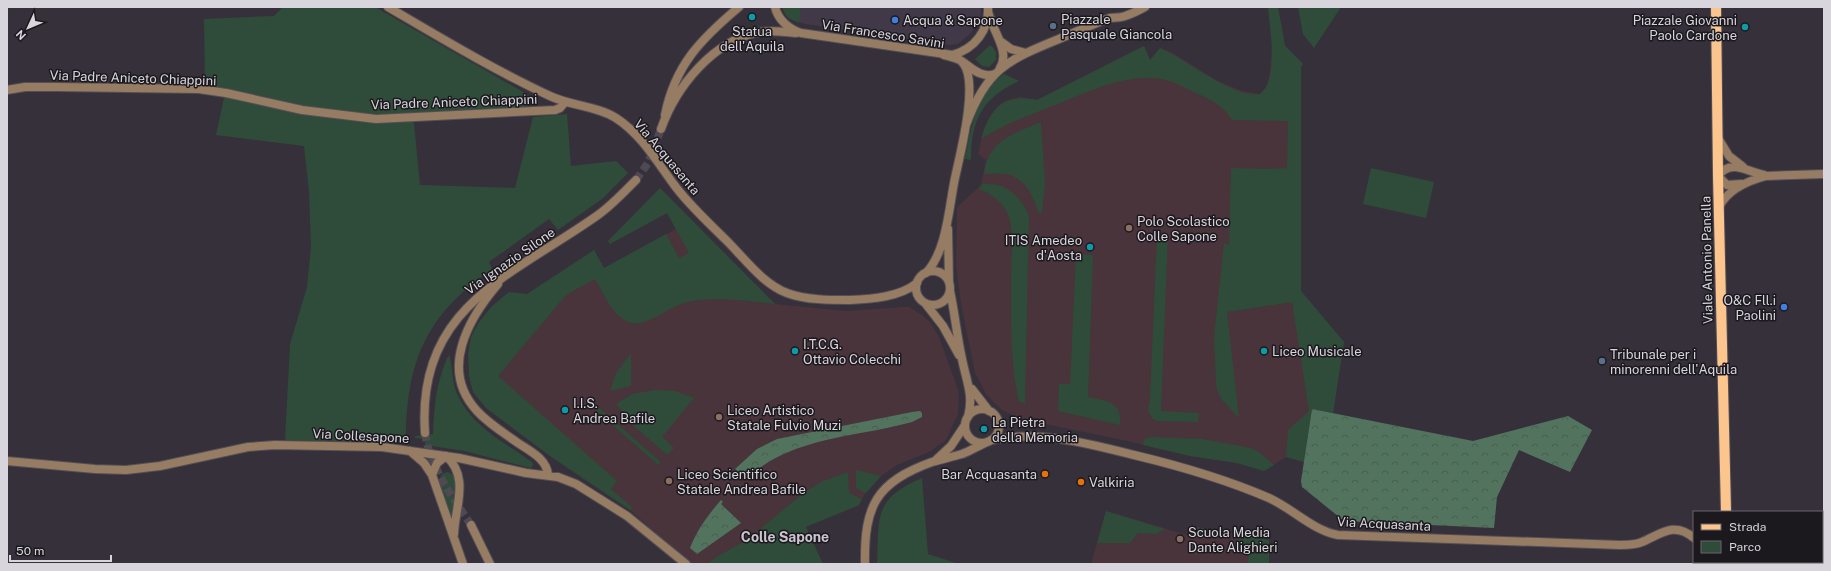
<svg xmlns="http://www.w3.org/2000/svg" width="1831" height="571" font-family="'Public Sans',sans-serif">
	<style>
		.built { fill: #413848 }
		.education { fill: #48343a }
		.green { fill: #2e4c39 }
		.forest { fill: url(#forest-crowns) }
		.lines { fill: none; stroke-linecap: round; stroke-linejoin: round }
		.tertiary-tunnel { stroke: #4e4952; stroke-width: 8; stroke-dasharray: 8 4; stroke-linecap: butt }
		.minor-casing { stroke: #534e57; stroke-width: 10 }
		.tertiary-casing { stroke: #534e57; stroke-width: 10 }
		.primary-casing { stroke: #534e57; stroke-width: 12 }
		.minor { stroke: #967c62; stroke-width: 8 }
		.tertiary { stroke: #967c62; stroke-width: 8 }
		.primary { stroke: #fbc58d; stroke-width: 10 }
		.culture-dot { fill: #0f9aa8; stroke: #1c191e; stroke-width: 1.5 }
		.shop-dot { fill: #3f7fe0; stroke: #1c191e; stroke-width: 1.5 }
		.service-dot { fill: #5c6f8a; stroke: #1c191e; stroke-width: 1.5 }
		.education-dot { fill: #8d6e63; stroke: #1c191e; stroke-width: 1.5 }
		.food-dot { fill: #e8710a; stroke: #1c191e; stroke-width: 1.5 }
		.labels { text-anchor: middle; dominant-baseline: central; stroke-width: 3; stroke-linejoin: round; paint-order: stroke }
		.poi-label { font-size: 13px; fill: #d9d5dc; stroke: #1c191e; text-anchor: start }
		.street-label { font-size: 13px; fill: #d9d5dc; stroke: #1c191e }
		.neighbourhood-label { font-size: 14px; font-weight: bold; fill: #cbc4d1; stroke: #1c191e }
	</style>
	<defs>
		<pattern id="forest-crowns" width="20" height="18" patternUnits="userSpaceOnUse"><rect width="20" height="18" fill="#52745e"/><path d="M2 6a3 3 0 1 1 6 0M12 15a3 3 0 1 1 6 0" fill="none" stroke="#4a5d51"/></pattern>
	</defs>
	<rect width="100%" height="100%" fill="#36303a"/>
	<path class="built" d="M782 7H981V14L978 23 970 34 958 44 951 45 805 24 789 19Z"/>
	<path class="education" d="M1268 7H1278L1285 46 1303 64 1301 67V291L1344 342 1333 413 1312 409 1304 462 1286 457 1264 471 1237 463 1190 456 1132 442 1021 419 1002 410 986 394 975 373 961 304 956 266 957 207 981 185 986 160 978 154 984 129 990 116 999 105 1007 100 1020 97 1037 100 1144 46 1150 60 1160 48 1171 52 1216 80 1242 91 1260 94 1267 86 1270 72 1272 45Z
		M660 188 775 304 846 311 902 307H909L921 314 930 322 939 337 959 392 958 414 946 440 931 451 897 465 881 476 866 492 859 505 712 564H691L630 510 550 456 486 408 473 392 594 250 604 268 676 229 667 213 610 244 608 241Z
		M1106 511 1194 537 1196 527 1269 540V564H1091Z"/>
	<path class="green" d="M283 7H375L530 96 532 102 528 106 523 107 413 113 420 185 515 188 533 117 567 114 571 166 616 161 628 173 602 199 558 230 549 219 489 262 492 269C425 316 406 362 406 443L285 440 290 344 307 287 311 247 309 191 304 146 216 135 226 89 205 86 204 19 274 16Z
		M782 7H801L799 23 787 17Z
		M1268 7H1278L1285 46 1303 64 1301 67V291L1344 342 1333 413 1312 409 1304 462 1286 457 1288 430 1309 411 1292 302 1227 312 1239 418 1222 400 1217 390 1216 381 1214 337 1224 243 1229 245 1231 168 1268 169 1287 168 1288 121 1232 120C1224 106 1210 99 1196 93 1183 87 1170 79 1156 78 1120 75 1083 94 1050 107 1027 116 1003 125 981 139 991 107 1003 94 1037 100L1144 46 1150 60 1160 48C1184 58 1234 99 1260 94 1279 81 1270 27 1268 7Z
		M1298 7H1341L1314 48 1303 34Z
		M989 46H992L996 52V60L989 67 982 66 975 59Z
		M1004 74 1019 81C982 98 971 120 971 160L965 159C971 129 976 92 1004 74Z
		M1041 122 1045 183 1042 212H1038C1034 196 1024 177 1006 174 999 173 991 174 984 174 988 140 1013 134 1041 122Z
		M1371 168 1434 182 1426 218 1363 204Z
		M982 184C988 184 995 184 1001 186 1013 190 1026 205 1029 217L1025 403 1019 402C1010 362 1011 320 1011 279 1011 260 1015 229 1007 212 1001 201 990 193 979 189Z
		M660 188 775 304C750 301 704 295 681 304 666 309 643 329 628 322 611 314 604 294 595 279L566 295 498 376 617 481 611 489 633 508 630 510 550 456 486 408 473 392 469 376 468 354 471 337 479 322 492 306 509 292 527 294 594 250 604 268 666 234 679 258 689 253 667 213 610 244 608 241Z
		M1157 234H1168L1161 411 1199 413 1198 422 1157 421 1153 419 1148 411 1150 399Z
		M1076 254 1093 255 1088 397C1105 401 1123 401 1120 425L1058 411 1059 384H1070Z
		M631 353V386L610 391 616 373Z
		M449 355C452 360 452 382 456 391 469 425 504 442 532 462L533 465 531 468 464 451 425 445V439L415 438V436L433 434C434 405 436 385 447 358Z
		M655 390 675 391 694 398 662 437 674 448 667 455 635 427 616 404 632 394Z
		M591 401 661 462 658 465 588 403Z
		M1150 437 1202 439 1251 448 1259 452 1274 465 1264 471 1237 463 1190 456 1143 445 1145 439Z
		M856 470 881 476 866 493 856 488Z
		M448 472 455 476 457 485 454 514 448 515 438 481 442 474Z
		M848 472 849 493 862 499 859 505 806 527 823 564H707L718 556 747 540 806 491 823 481Z
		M922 478 928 554 959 564H877C879 517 873 499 922 478Z
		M1106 511 1165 529 1156 534 1138 533 1130 543H1097Z
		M1196 527 1220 531 1216 535H1195Z
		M1242 535 1269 540V564H1248L1249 547H1231Z"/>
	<path class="forest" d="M1312 409 1473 441 1568 416 1592 430 1570 472 1519 450 1497 497 1494 528 1344 521 1302 487 1301 481Z
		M920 411 922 413V417L912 422C859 437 788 437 747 479L735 469 757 449 777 439 912 412Z
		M721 500 723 502 721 504 741 523 697 554 690 548C697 530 708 515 721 500Z"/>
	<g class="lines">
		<path class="tertiary-tunnel" d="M636 180 648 163 661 129
			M425 433C430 468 452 496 471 525"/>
		<g class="minor-casing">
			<path id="minor" d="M388 7C441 38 494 70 550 96 571 106 597 106 616 118 642 135 657 162 675 186 690 206 709 223 727 241 745 259 763 284 787 293 805 300 831 300 850 300 872 299 900 297 917 283
				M988 11C991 29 1011 51 1000 68
				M1000 41 1011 49 1026 53
				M944 55C950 56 955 58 960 60 971 67 981 79 995 74
				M7 90 25 87H56L199 89 226 93 302 110 376 119 555 110 560 108 565 102
				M966 125C986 70 1007 60 1059 39 1076 32 1093 24 1110 18 1115 17 1121 18 1125 16 1132 14 1139 10 1145 7
				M1718 138 1729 156 1743 167
				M1741 184 1727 185 1718 176C1731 158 1748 172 1764 175
				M1719 207C1728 189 1747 181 1766 176L1824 174
				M948 229 949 282
				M916 288a17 17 0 1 1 34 0a17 17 0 1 1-34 0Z
				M926 273C947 251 949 206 955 178 960 154 980 80 962 62
				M498 284C468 319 439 370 477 411 489 424 504 433 518 443 530 451 547 459 548 475
				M950 291C955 314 957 337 962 359 966 380 974 395 968 417
				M925 303 943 326 959 355
				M972 389 989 411
				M965 426a17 17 0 1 1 34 0a17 17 0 1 1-34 0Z
				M991 440C1039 430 1087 443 1134 455 1180 466 1225 479 1269 498 1293 509 1314 531 1338 535L1620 545C1628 545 1635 545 1642 542 1661 534 1674 521 1694 538
				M410 451 424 463 432 475 463 564
				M446 456C470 477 455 507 454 534
				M936 460 951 446 965 425
				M7 461 95 469 126 470 160 466 248 447 275 445 382 447 459 458 526 473 558 477 576 484 627 516 686 564
				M432 475 437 463 446 456
				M1703 562V564
				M865 564C864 506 876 482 932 462 942 459 952 457 962 454 970 451 978 446 987 442"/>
		</g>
		<g class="tertiary-casing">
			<path id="tertiary" d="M775 7C778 20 789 29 801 33L952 55C975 49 989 30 988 7
				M665 115C675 65 701 39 739 7
				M661 129C676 87 713 40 760 32 772 30 784 32 796 33
				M425 433C416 306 512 276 598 215 612 205 624 192 636 180
				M471 525 490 564"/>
		</g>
		<g class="primary-casing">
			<path id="primary" d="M1716 7 1718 176 1726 512
				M1727 562V564"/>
		</g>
		<use href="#minor" class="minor"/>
		<use href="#tertiary" class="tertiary"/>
		<use href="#primary" class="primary"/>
	</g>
	<g class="culture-dot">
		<circle cx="752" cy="17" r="4"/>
		<circle cx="1745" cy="27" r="4"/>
		<circle cx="1090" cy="247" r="4"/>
		<circle cx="795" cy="351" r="4"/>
		<circle cx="1264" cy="351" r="4"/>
		<circle cx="565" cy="410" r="4"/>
		<circle cx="984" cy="429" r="4"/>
	</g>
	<g class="shop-dot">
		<circle cx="895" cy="20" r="4"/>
		<circle cx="1784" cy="307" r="4"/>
	</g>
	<g class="service-dot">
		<circle cx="1053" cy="26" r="4"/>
		<circle cx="1602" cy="361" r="4"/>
	</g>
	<g class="education-dot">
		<circle cx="1129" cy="228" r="4"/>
		<circle cx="719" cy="417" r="4"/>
		<circle cx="669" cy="481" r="4"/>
		<circle cx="1180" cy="539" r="4"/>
	</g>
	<g class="food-dot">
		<circle cx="1045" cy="474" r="4"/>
		<circle cx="1081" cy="482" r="4"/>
	</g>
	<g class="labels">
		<g class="poi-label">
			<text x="1061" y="19">Piazzale<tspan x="1061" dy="15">Pasquale Giancola</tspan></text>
			<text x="903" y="20">Acqua &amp; Sapone</text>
			<text x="1737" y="20" text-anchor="end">Piazzale Giovanni<tspan x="1737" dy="15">Paolo Cardone</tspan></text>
			<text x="752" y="31" text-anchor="middle">Statua<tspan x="752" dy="15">dell'Aquila</tspan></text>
			<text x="1137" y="221">Polo Scolastico<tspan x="1137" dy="15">Colle Sapone</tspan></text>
			<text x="1082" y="240" text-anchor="end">ITIS Amedeo<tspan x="1082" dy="15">d'Aosta</tspan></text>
			<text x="1776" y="300" text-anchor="end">O&amp;C Fll.i<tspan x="1776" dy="15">Paolini</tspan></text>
			<text x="803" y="344">I.T.C.G.<tspan x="803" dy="15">Ottavio Colecchi</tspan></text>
			<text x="1272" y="351">Liceo Musicale</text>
			<text x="1610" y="354">Tribunale per i<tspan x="1610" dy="15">minorenni dell'Aquila</tspan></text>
			<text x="573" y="403">I.I.S.<tspan x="573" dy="15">Andrea Bafile</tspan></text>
			<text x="727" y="410">Liceo Artistico<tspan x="727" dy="15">Statale Fulvio Muzi</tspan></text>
			<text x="992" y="422">La Pietra<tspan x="992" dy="15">della Memoria</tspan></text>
			<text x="677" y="474">Liceo Scientifico<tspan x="677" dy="15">Statale Andrea Bafile</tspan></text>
			<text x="1037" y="474" text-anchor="end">Bar Acquasanta</text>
			<text x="1089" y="482">Valkiria</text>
			<text x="1188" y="532">Scuola Media<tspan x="1188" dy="15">Dante Alighieri</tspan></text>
		</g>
		<g class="street-label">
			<text transform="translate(883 34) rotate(9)">Via Francesco Savini</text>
			<text transform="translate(133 78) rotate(2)">Via Padre Aniceto Chiappini</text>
			<text transform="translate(454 102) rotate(-2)">Via Padre Aniceto Chiappini</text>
			<text transform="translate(667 157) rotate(50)">Via Acquasanta</text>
			<text transform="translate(1707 260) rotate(-91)">Viale Antonio Panella</text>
			<text transform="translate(510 261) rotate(-35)">Via Ignazio Silone</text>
			<text transform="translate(361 436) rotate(3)">Via Collesapone</text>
			<text transform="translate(1384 524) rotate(3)">Via Acquasanta</text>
		</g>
		<g class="neighbourhood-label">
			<text x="785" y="537">Colle Sapone</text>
		</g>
	</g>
	<rect width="1831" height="571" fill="none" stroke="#d9d5dc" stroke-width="16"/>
	<rect x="1693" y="511" width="130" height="52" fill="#1c191e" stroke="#68646a"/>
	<rect x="1701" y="524" width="20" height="6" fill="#fbc58d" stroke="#68646a"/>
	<text x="1729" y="531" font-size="12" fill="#d9d5dc">Strada</text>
	<rect x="1701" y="541" width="20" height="12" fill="#2e4c39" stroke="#68646a"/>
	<text x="1729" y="551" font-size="12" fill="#d9d5dc">Parco</text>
	<g transform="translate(28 28) rotate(226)" stroke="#1c191e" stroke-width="3" paint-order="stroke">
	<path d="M0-3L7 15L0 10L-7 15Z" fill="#d9d5dc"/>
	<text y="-6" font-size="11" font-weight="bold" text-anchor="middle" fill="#d9d5dc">N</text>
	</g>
	<path d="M10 555v6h101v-6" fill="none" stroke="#d9d5dc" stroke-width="2"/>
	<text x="16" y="555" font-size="12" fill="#d9d5dc" stroke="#1c191e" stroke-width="3" paint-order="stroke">50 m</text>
</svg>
